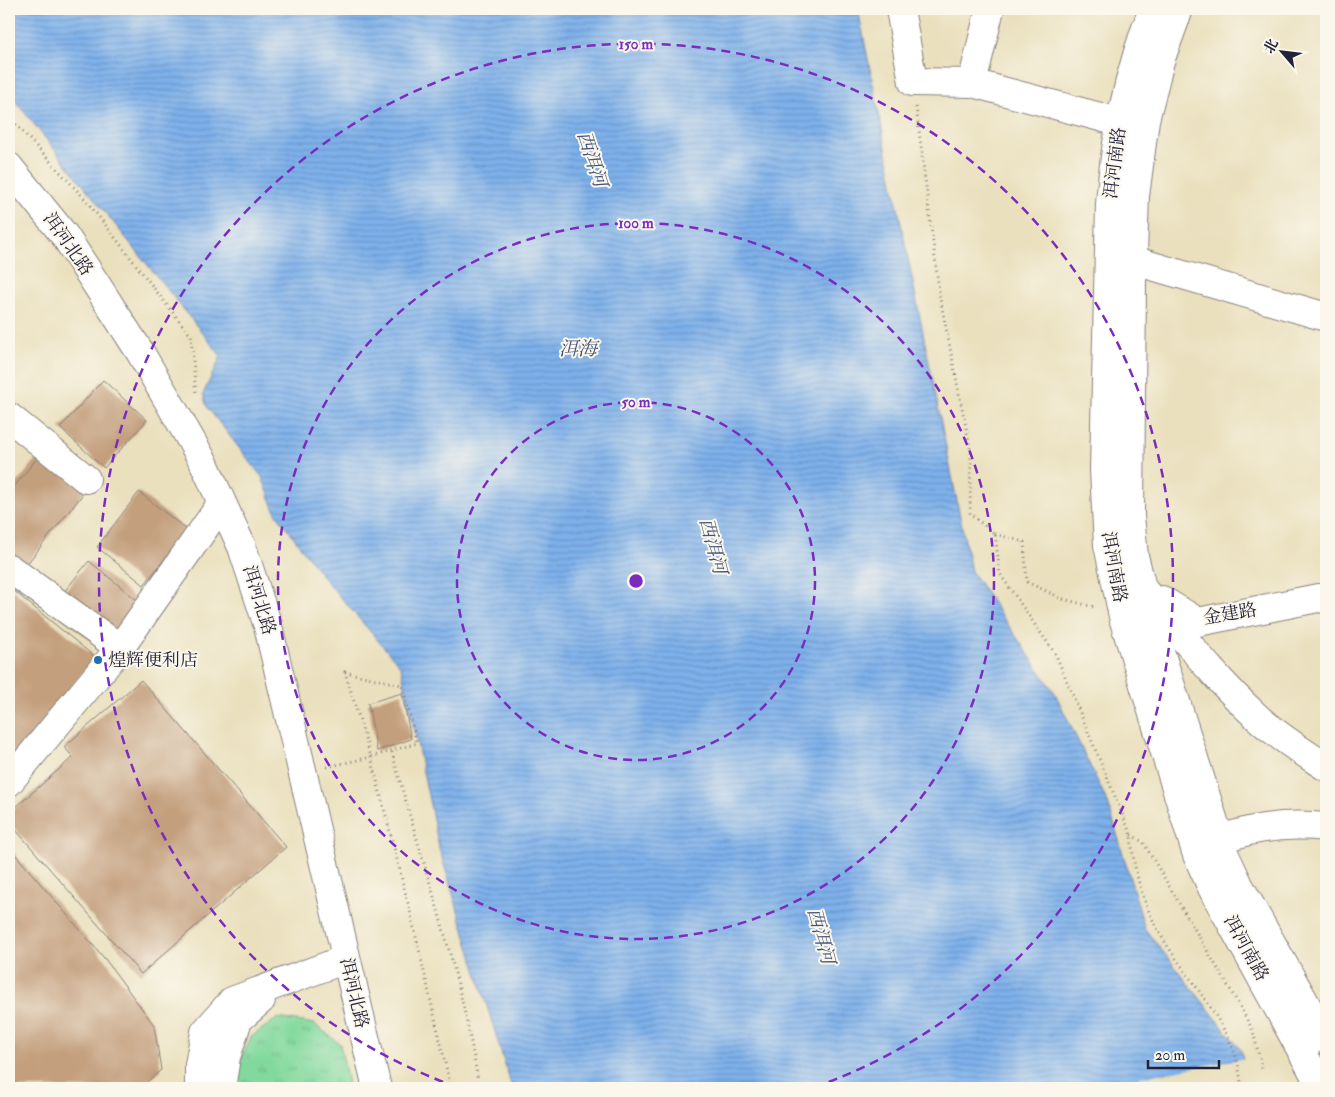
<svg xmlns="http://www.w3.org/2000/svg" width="1335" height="1097" font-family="'IM FELL Double Pica','Noto Serif SC',serif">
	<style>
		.grass { fill: url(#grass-tufts); stroke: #527e6c }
		.water { fill: url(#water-rules); stroke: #506a93 }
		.pier { fill: #eae0be }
		.building { fill: #c39f7d }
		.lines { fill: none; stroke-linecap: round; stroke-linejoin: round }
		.minor-casing { stroke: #86817c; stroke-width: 30 }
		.major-casing { stroke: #86817c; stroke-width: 30 }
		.path { stroke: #86817c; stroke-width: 3; stroke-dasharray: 1 4; stroke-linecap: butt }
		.minor { stroke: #fff; stroke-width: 28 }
		.major { stroke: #fff; stroke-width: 28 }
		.ring { fill: none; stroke: #7b2cbf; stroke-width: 2.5; stroke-dasharray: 9 6 }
		.poi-dot { fill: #1f6fb2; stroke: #fbf7ec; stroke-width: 2 }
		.labels { text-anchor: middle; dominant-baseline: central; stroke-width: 4; stroke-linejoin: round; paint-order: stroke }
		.street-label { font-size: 18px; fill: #22223b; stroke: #fbf7ec }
		.poi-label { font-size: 18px; fill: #22223b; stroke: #fbf7ec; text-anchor: start }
		.water-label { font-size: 19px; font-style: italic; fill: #425479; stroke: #fbf7ec }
		.centre { fill: #7b2cbf; stroke: #fbf7ec; stroke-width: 2.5 }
		.ring-label { font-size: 15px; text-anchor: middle; font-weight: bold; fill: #7b2cbf; stroke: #fbf7ec; stroke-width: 4; stroke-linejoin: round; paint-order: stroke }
	</style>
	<defs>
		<pattern id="grass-tufts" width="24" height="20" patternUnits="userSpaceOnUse" patternTransform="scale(1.25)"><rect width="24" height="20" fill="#82d99d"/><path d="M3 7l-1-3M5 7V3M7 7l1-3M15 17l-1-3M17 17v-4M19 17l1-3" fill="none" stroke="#70ba88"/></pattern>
		<pattern id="water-rules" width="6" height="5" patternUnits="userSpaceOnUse" patternTransform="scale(1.25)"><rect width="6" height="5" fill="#7eb1eb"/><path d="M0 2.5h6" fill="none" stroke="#6790c0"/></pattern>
	</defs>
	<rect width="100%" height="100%" fill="#fbf7ec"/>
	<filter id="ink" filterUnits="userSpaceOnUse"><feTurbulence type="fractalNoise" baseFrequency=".02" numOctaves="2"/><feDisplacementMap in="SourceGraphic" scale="10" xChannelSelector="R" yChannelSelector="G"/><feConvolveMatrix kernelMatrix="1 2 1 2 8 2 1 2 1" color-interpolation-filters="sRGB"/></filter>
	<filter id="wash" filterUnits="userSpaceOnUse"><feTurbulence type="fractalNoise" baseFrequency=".0096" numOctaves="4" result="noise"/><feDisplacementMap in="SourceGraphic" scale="20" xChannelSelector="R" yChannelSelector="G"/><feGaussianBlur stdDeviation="1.12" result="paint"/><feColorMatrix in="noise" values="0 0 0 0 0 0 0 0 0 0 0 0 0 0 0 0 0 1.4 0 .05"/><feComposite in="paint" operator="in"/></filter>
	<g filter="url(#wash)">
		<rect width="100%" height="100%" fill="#eae0be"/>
		<path class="grass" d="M278 1018 314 1024 340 1044 349 1088H237L234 1073 251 1037Z"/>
		<path class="water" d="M9 9H858L971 571 1055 693 1108 803 1145 929 1241 1050 1250 1088H512L439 848 401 667 322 576 276 513 262 477 207 407 203 394 221 356 9 93Z"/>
		<path class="pier" d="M1246 1058 1253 1088H1081Z"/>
		<g id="blocks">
			<path class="building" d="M103 380 147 420 104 468 60 428Z
				M42 452 87 489 22 570 9 559V493Z
				M139 492 187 530 144 585 97 547Z
				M89 561 143 605 105 652 51 608Z
				M9 587 95 657 9 765Z
				M141 680 286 847 141 974 9 822V813L73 757 64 747Z
				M402 693 411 739 377 751 368 703Z
				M9 847 105 959 154 1025 161 1070 140 1088H9Z"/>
		</g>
	</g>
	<g filter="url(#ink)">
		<use href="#blocks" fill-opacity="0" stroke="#86817c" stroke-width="1"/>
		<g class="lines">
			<g class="minor-casing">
				<path id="minor" d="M900 9 913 82 972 83 1119 122
					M972 83 990 9
					M9 167 65 236 140 352 203 461 242 547 268 626 377 1088
					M1132 260 1326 317
					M9 417 86 479
					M9 568 120 648
					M1141 587C1179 632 1215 679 1258 718 1279 737 1303 752 1326 767
					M1162 600 1198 622 1318 598 1326 599
					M9 782 120 648 222 503
					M1219 840C1253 827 1290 823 1326 827
					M199 1088V1065L205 1032 232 1001 346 959
					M221 1088 226 1057 238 1020 261 1000"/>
			</g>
			<g class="major-casing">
				<path id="major" d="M1153 9C1128 73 1115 136 1110 204L1104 471 1108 545 1124 621 1197 855 1212 888 1322 1088
					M1179 9 1160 61 1145 120 1135 196 1132 283 1130 516 1134 556 1151 623 1224 853 1239 885 1326 1040"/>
			</g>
			<path class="path" d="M916 107 940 298 971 452 970 514 995 534 1000 574 1056 655 1131 835C1133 868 1142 901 1158 930 1182 973 1218 1008 1235 1054 1239 1065 1240 1077 1242 1088
				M9 117 86 200 191 336 196 395
				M995 534 1024 542 1027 582 1063 599 1094 607
				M345 672 402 685 417 743 371 757Z
				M392 752C422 864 462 973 479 1088
				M327 767 371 757 411 915 451 1088
				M1131 835 1143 842 1241 1008 1253 1031 1262 1069"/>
			<use href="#minor" class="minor"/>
			<use href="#major" class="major"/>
		</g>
	</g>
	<g class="ring">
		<circle cx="636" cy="581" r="179"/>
		<circle cx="636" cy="581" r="358"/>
		<path d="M457 1087A537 537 0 1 1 815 1087"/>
	</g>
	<circle class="poi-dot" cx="98" cy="660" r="5"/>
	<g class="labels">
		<g class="street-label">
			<text transform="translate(1115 163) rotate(-83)">洱河南路</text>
			<text transform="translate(68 244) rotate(55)">洱河北路</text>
			<text transform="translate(1114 567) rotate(80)">洱河南路</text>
			<text transform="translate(259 600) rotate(73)">洱河北路</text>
			<text transform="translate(1230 614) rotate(-9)">金建路</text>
			<text transform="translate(1246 948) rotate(61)">洱河南路</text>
			<text transform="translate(354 993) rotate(77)">洱河北路</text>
		</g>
		<g class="poi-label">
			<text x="108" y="660">煌辉便利店</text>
		</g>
		<g class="water-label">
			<text transform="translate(592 159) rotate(72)">西洱河</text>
			<text x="578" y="349">洱海</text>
			<text transform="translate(713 546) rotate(75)">西洱河</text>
			<text transform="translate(821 936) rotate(75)">西洱河</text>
		</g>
	</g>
	<circle cx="636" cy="581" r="8" class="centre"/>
	<g class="ring-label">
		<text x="636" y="49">150 m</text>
		<text x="636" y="228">100 m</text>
		<text x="636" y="407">50 m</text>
	</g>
	<rect width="1335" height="1097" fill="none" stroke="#fbf7ec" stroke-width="30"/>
	<g transform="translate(1282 52) rotate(298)" stroke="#fbf7ec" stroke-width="4" paint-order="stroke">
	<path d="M0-4L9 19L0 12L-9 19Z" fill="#22223b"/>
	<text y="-8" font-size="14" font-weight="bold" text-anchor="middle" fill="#22223b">北</text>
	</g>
	<path d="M1148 1060v8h71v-8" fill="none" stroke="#22223b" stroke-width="2.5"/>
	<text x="1155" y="1060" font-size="15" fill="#22223b" stroke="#fbf7ec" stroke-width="4" paint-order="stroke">20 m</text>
</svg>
